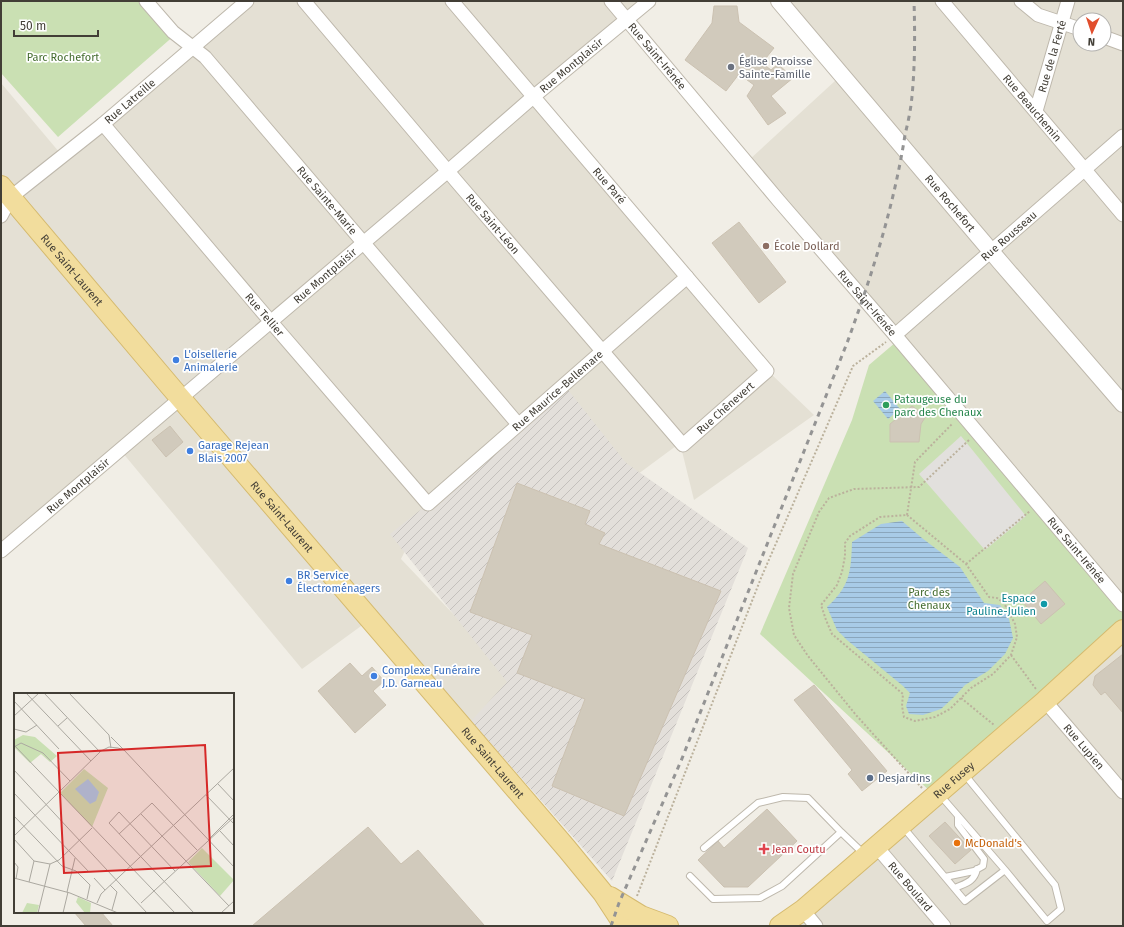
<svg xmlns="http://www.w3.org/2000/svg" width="1124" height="927" font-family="'Fira Sans',sans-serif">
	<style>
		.residential { fill: #e4e0d4; fill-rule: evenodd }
		.industrial { fill: url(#industrial-furrows) }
		.green { fill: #cae0b3 }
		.parking { fill: #e2e0dd }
		.water { fill: url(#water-rules) }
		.building { fill: #d1cabc; stroke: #cbc1b1 }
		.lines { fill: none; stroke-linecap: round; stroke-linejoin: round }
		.service-casing { stroke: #beb8ac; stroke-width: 8 }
		.minor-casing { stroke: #beb8ac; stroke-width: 15 }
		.tertiary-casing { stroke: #beb8ac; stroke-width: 18 }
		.primary-casing { stroke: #d5ba6f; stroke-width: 22 }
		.path { stroke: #bbb19c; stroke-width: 2; stroke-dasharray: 2 2; stroke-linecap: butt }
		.service { stroke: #fff; stroke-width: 6 }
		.minor { stroke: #fff; stroke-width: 13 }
		.tertiary { stroke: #fff; stroke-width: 16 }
		.primary { stroke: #f2dd9d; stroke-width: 20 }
		.rail { stroke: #949494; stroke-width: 3; stroke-dasharray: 5 5; stroke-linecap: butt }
		.worship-dot { fill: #6b7280; stroke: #fff; stroke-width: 1.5 }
		.education-dot { fill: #8d6e63; stroke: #fff; stroke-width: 1.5 }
		.shop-dot { fill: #3f7fe0; stroke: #fff; stroke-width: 1.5 }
		.leisure-dot { fill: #2e9e5b; stroke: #fff; stroke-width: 1.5 }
		.culture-dot { fill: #0f9aa8; stroke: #fff; stroke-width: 1.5 }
		.service-dot { fill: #5c6f8a; stroke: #fff; stroke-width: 1.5 }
		.food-dot { fill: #e8710a; stroke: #fff; stroke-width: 1.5 }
		.health-dot { fill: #e0444e; stroke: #fff; stroke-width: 1.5 }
		.labels { text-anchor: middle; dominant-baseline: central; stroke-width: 3.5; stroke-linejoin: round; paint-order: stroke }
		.street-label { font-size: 11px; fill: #423e36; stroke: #fff }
		.park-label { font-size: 11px; fill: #456d30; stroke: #fff }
		.worship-label { font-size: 11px; fill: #5b616d; stroke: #fff; text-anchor: start }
		.education-label { font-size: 11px; fill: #785e54; stroke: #fff; text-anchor: start }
		.shop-label { font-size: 11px; fill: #366cbe; stroke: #fff; text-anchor: start }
		.leisure-label { font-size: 11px; fill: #27864d; stroke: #fff; text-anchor: start }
		.culture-label { font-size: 11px; fill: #0d838f; stroke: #fff; text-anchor: end }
		.service-label { font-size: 11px; fill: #4e5e75; stroke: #fff; text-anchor: start }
		.food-label { font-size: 11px; fill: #c56008; stroke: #fff; text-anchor: start }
		.health-label { font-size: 11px; fill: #be3a42; stroke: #fff; text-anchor: start }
		.inset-road { fill: none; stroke: #aba8a0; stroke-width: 1 }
		.view { fill: #d62828; fill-opacity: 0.15; stroke: #d62828; stroke-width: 2 }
		.inset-edge { fill: none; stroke: #423e36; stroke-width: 2 }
	</style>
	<defs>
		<pattern id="industrial-furrows" width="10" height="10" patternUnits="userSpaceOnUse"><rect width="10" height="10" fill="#e3dfda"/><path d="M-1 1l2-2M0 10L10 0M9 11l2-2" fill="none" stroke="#c4c0bc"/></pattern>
		<pattern id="water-rules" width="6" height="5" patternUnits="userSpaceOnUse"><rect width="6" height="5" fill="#a8cbe7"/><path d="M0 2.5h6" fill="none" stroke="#8aa6bc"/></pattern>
	</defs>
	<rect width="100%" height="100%" fill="#f1eee6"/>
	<path class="residential" d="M245 1H652L538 97 770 373 814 415 694 500 680 443 630 480 431 498 401 559 515 679 465 732 368 621 302 669 122 452 1 555V83L65 159Z
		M789 1H1123V600L749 160 848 69ZM1080 20H1104V44H1080Z
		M1123 633V926H791Z"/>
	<path class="industrial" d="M565 386 626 463 748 548 612 881 471 721 507 682 390 534 523 429Z"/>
	<path class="green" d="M1 1H147L176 34 58 137 1 73Z
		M896 342 1123 608V620L932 793 760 634 852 420 869 365Z"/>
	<path class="parking" d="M961 436 1026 516 985 550 919 474Z"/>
	<path class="water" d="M885 391 900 409 888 419 873 401Z
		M902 521 922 538 960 567 984 603 1000 605 1009 619 1013 638 1005 654 988 671 965 685 954 697 941 709 923 715 909 714 906 706 910 693 903 686 847 640 837 630 827 607C850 586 851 572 852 542L881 524Z"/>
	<path class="building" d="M714 6H737L739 22 774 48 762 63 771 70 778 64 793 78 771 96 786 113 768 125 747 96 754 85 739 74 726 91 685 60 712 23Z
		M739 222 786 282 759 303 712 243Z
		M912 406 926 416 921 424 919 442H890V424Z
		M170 426 183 442 166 457 152 440Z
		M517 483 590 511 585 524 605 533 599 544 721 591 624 816 552 786 585 699 517 673 532 635 470 612Z
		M1045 581 1065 604 1041 624 1022 601Z
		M1123 654V713L1105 692 1101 695 1093 685 1095 676Z
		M350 663 362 676 372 667 384 681 373 691 386 705 355 733 318 691Z
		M814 685 887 771 862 791 848 774 852 770 794 700Z
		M767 809 797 841 748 887H724L698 860 718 841 724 848Z
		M945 822 971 850 955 864 929 836Z
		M368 827 401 864 418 850 484 925 252 926Z
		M74 912H101L113 926H86Z"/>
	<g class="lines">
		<g class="service-casing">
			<path id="service" d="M940 795 1005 870 1047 921 1061 909 1055 885 965 775
				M903 827 965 901 1005 870
				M704 848 758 803 783 797 808 798 841 832
				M690 876 713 899 760 898 782 886 841 832 864 854
				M945 877 974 871 983 866 984 859 958 825V816
				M955 888C966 883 974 882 977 869"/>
		</g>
		<g class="minor-casing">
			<g id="minor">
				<path id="s1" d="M146 1 173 32 205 57 518 424"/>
				<path id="s2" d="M304 1 457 182 683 445 767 371 452 1"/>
				<path id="s3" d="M611 1 779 201 895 335 1123 605"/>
				<path id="s4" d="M942 1 1123 215"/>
				<path d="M1021 1 1038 15 1080 29"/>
				<path d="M1104 37 1123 44"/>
				<path id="s5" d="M1036 111 1068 1"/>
				<path id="s6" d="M103 124 259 308 428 504 687 277"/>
				<path id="s7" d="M4 199 11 197 103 124 247 1"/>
				<path d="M1 216 11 197"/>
				<path id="s8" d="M895 335 1123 136"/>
				<path id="s9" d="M1 551 448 171 533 97 649 1"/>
				<path id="s10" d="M1045 701 1123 792"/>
				<path id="s11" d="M876 846 944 926"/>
				<path d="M803 910 816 926"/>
			</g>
		</g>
		<g class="tertiary-casing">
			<g id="tertiary">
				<path id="s12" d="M779 1 1001 263 1123 404"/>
			</g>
		</g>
		<g class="primary-casing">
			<g id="primary">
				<path id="s13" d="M1 186 170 386 567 849 603 893 622 922 628 926"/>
				<path d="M610 897 641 916 668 926"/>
				<path id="s14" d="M780 926 803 910 1045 701 1123 630"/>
			</g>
		</g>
		<path class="path" d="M907 515 966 564 989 597 997 598 1004 603 1015 624 1017 637 1011 655 993 674 971 688 950 709 935 717 915 721 904 717 902 706 903 694 832 634 826 620 821 605 837 585 842 572 845 556V543L850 536 880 517Z
			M907 515 915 462 953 423
			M966 564 1030 511
			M1011 655 1036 689
			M961 698 994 725
			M922 788 856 715 808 656 794 635 789 608 793 574 819 512 829 498 854 489 919 487 969 440
			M637 896 761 578 853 366 886 342"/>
		<use href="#service" class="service"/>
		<use href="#minor" class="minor"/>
		<use href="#tertiary" class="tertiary"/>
		<use href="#primary" class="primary"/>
		<path class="rail" d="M611 926 619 903 681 761 847 343C872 275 894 206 905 135 908 122 911 109 912 96 915 65 915 32 914 1"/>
	</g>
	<circle class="worship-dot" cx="731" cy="67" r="4"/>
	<circle class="education-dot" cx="766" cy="246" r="4"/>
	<g class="shop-dot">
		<circle cx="176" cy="360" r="4"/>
		<circle cx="190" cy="451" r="4"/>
		<circle cx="289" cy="581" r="4"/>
		<circle cx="374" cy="676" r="4"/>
	</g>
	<circle class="leisure-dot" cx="886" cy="405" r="4"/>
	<circle class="culture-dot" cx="1044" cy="604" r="4"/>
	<circle class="service-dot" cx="870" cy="778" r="4"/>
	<circle class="food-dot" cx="957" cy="843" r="4"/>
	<path class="health-dot" d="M762 843h4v4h4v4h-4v4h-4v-4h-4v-4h4z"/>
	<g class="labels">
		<g class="street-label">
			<text stroke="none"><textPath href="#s3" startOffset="72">Rue Saint-Irénée</textPath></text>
			<text stroke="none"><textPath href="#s5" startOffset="57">Rue de la Ferté</textPath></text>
			<text stroke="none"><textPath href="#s9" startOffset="749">Rue Montplaisir</textPath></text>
			<text stroke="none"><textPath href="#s7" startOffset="160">Rue Latreille</textPath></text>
			<text stroke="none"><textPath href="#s4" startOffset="140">Rue Beauchemin</textPath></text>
			<text transform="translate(609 186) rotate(49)">Rue Paré</text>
			<text stroke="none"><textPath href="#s1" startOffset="270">Rue Sainte-Marie</textPath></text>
			<text stroke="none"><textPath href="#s12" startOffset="265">Rue Rochefort</textPath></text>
			<text stroke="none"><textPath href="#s2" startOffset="292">Rue Saint-Léon</textPath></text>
			<text stroke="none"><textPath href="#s8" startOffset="151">Rue Rousseau</textPath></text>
			<text stroke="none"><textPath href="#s13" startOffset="110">Rue Saint-Laurent</textPath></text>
			<text stroke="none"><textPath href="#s9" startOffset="425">Rue Montplaisir</textPath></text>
			<text stroke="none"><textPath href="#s3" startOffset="396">Rue Saint-Irénée</textPath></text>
			<text stroke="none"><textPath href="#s6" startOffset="250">Rue Tellier</textPath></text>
			<text stroke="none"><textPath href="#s6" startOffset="672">Rue Maurice-Bellemare</textPath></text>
			<text stroke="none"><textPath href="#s2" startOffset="640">Rue Chênevert</textPath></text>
			<text stroke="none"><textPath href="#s9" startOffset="101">Rue Montplaisir</textPath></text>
			<text stroke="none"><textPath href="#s13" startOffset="434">Rue Saint-Laurent</textPath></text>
			<text stroke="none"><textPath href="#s3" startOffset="720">Rue Saint-Irénée</textPath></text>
			<text stroke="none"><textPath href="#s10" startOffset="60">Rue Lupien</textPath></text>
			<text stroke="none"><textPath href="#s13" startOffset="758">Rue Saint-Laurent</textPath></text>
			<text stroke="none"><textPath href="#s14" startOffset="227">Rue Fusey</textPath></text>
			<text stroke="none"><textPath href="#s11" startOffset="53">Rue Boulard</textPath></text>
		</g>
		<g class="park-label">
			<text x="63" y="57">Parc Rochefort</text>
			<text x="929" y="592">Parc des<tspan x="929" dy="13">Chenaux</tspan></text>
		</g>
		<g class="worship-label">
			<text x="739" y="61">Église Paroisse<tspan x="739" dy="13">Sainte-Famille</tspan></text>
		</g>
		<g class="education-label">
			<text x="774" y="246">École Dollard</text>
		</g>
		<g class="shop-label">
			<text x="184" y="354">L'oisellerie<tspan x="184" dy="13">Animalerie</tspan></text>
			<text x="198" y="445">Garage Rejean<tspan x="198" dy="13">Blais 2007</tspan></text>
			<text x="297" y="575">BR Service<tspan x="297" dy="13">Électroménagers</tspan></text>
			<text x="382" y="670">Complexe Funéraire<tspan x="382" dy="13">J.D. Garneau</tspan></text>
		</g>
		<g class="leisure-label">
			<text x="894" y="399">Pataugeuse du<tspan x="894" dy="13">parc des Chenaux</tspan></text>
		</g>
		<g class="culture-label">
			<text x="1036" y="598">Espace<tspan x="1036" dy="13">Pauline-Julien</tspan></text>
		</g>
		<g class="service-label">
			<text x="878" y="778">Desjardins</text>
		</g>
		<g class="food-label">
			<text x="965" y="843">McDonald's</text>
		</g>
		<g class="health-label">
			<text x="772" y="849">Jean Coutu</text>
		</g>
	</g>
	<g transform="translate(14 693)">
		<rect width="220" height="220" fill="#f1eee6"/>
		<path d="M13 210 25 212 23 220H8Z" fill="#cae0b3"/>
		<path d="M9 42 21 44 43 63 36 69 27 61 16 70 0 54V47ZM64 204 77 210 76 220H71L62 209Z" fill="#cae0b3"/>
		<path d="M70 76 94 95 78 134 46 100ZM188 155 220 187 206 203 174 169Z" fill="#cae0b3"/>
		<path d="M74 86 85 99 82 108 76 111 61 96Z" fill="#a8cbe7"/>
		<path class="inset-road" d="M12 0 77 68M30 0 86 59M55 0 95 42 97 55M0 8 45 56M0 23 25 0M44 33 53 25M0 36 12 39 23 32M97 44 109 56M1 53 161 220M0 54 7 50 29 60 56 88M0 77 133 220M204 91 220 108M0 100 75 179M192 102 220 131M127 121 215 213M0 123 48 173 62 178 76 192 73 206M206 138 220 153M105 141 138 110 183 157M0 143 87 58 95 54 104 55 110 57 220 174M0 146 20 168 15 189M194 147 220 121M20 168 36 171M0 169 4 174 2 186M161 178 105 119 95 130 180 220M0 185 56 200 104 220M80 185 91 197M96 192 103 199 98 217M53 199 61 165M83 210 87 201 220 75M127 210 220 124M24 220 36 171 45 167 78 135M49 220 54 199M207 220 220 208"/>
		<path class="view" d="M191 52 197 173 50 180 44 60Z"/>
		<rect width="220" height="220" class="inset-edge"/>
	</g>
	<rect width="1124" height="927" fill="none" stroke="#423e36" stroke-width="4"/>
	<g transform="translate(1092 32) rotate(183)"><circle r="19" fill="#ffffff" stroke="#b3b2af"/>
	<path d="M0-3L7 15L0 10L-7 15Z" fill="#e14e2d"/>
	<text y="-6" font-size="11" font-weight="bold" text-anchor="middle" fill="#423e36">N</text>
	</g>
	<path d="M14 30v6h84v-6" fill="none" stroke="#423e36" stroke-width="2"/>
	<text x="20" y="30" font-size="12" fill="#423e36" stroke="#ffffff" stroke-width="3" paint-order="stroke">50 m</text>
</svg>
